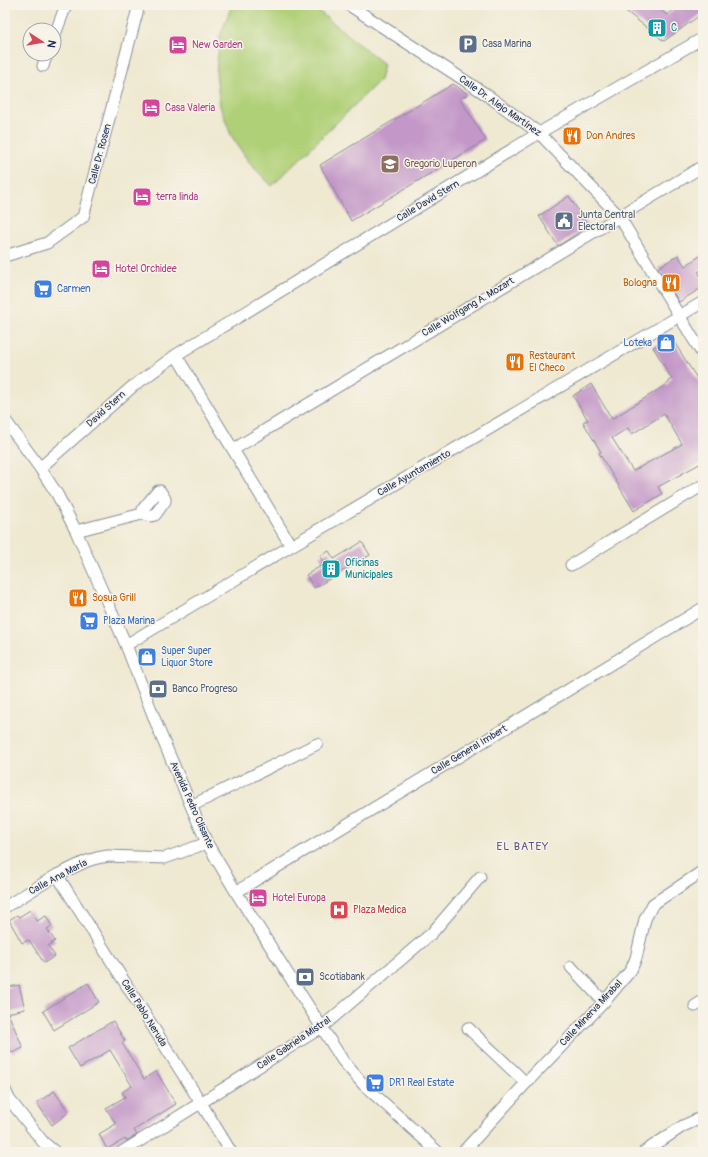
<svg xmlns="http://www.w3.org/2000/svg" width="708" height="1157" font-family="Pangolin,sans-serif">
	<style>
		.pitch { fill: #b0d078; stroke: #66806b }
		.building { fill: #c397c8; fill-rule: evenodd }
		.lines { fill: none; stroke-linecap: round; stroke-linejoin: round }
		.minor-casing { stroke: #858c98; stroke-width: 13 }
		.minor { stroke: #fff; stroke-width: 11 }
		.labels { text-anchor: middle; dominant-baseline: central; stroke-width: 3; stroke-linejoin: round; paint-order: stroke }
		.culture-label { font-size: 10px; fill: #0d838f; stroke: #f7f3e8; text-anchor: start }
		.service-label { font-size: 10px; fill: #4e5e75; stroke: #f7f3e8; text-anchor: start }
		.hotel-label { font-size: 10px; fill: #b23c85; stroke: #f7f3e8; text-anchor: start }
		.street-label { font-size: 10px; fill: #1b2f5e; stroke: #f7f3e8 }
		.food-label { font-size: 10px; fill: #c56008; stroke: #f7f3e8; text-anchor: start }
		.education-label { font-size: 10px; fill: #785e54; stroke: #f7f3e8; text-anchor: start }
		.shop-label { font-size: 10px; fill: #366cbe; stroke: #f7f3e8; text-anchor: start }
		.health-label { font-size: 10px; fill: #be3a42; stroke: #f7f3e8; text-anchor: start }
		.neighbourhood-label { font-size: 11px; letter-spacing: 1px; fill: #565383; stroke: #f7f3e8 }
	</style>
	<rect width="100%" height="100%" fill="#f7f3e8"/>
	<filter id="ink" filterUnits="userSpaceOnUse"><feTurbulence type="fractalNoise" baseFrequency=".025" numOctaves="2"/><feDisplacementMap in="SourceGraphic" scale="8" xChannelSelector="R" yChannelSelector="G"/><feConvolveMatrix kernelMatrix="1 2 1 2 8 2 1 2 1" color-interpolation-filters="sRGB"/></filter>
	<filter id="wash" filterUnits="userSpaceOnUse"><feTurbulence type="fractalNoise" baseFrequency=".012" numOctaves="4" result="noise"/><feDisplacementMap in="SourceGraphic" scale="16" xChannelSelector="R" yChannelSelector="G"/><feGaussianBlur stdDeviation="0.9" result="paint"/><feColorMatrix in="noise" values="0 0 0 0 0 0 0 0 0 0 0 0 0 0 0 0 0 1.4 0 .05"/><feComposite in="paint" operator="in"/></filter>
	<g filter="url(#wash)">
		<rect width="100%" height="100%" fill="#efe9d1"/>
		<path class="pitch" d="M232 5H311L384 64 380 80 272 186 250 164 231 135 220 106 216 72 220 36Z"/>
		<g id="blocks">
			<path class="building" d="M618 5H654L667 15 680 5H703V13L664 41Z
				M453 84 468 94 460 99 486 140 351 221 320 165Z
				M569 196 588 226 558 246 539 216Z
				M703 254V269L698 272 703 280V287L679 302 658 268 678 255 685 266Z
				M671 337 703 388V462L658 487 662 494 634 511 599 453 601 452 583 422 588 420 573 396 591 384 612 419 669 383 668 381 672 379 653 347ZM664 414 682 444 633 471 612 438 628 428 632 434Z
				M362 542 370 555 314 588 306 575 324 564 320 556 329 551 334 559Z
				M30 910 37 921 46 916 52 926 47 929 55 941 48 946 55 956 44 963 29 940 22 943 9 920 17 915 19 917Z
				M88 983 99 1002 54 1030 43 1011Z
				M19 985 25 1009 8 1013 23 1048 12 1053 5 1037V988Z
				M113 1021 125 1041 122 1043 144 1079 156 1071 176 1104 134 1130 137 1135 126 1141 125 1139 107 1149 99 1134 116 1124 106 1108 125 1097 122 1092 132 1086 110 1050 80 1068 68 1048Z
				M54 1091 69 1112 52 1125 37 1103Z"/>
		</g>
	</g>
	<g filter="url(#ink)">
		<use href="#blocks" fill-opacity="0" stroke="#858c98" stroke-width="1"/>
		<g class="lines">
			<g class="minor-casing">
				<path id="minor" d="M349 5 484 93 539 133 619 216 703 355
					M54 37 66 5
					M43 66 47 54
					M5 256 47 243 83 217 139 5
					M176 355 291 546
					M5 420 40 468 57 494 76 531 126 645 160 733 207 843 236 892 343 1061 364 1085 438 1152
					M234 449 703 166
					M40 468 132 387 176 355 539 133 703 38
					M76 531 142 514 143 509 158 491H160L165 499V501L155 515 151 516 142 514
					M571 565 703 485
					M126 645 291 546 703 302
					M191 806 317 744
					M57 875 201 1103 231 1152
					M236 892 703 608
					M5 907 57 875 87 861 97 858 108 856 165 858 207 843
					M571 967 604 1002
					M695 1006 703 1001
					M468 1028 526 1083
					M5 1090 9 1099 43 1142 55 1152
					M122 1152 322 1027 432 933 480 877
					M463 1152 526 1083 604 1002 631 970 636 958 645 919 653 904 703 871
					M644 1152 683 1126 703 1117"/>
			</g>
			<use href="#minor" class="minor"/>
		</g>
	</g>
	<defs>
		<g id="building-square" transform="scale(1)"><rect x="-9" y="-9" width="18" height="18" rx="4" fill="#0f9aa8" stroke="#f7f3e8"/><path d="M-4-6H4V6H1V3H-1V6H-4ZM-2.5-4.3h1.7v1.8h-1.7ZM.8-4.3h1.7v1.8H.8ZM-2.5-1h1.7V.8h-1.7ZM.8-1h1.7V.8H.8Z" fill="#fff"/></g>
		<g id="parking-square" transform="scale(1)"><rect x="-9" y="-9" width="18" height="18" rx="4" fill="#5c6f8a" stroke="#f7f3e8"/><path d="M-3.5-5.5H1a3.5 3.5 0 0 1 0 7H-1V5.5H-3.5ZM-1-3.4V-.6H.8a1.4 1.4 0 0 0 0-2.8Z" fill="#fff"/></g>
		<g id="hotel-square" transform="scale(1)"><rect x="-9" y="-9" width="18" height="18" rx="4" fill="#d1479c" stroke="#f7f3e8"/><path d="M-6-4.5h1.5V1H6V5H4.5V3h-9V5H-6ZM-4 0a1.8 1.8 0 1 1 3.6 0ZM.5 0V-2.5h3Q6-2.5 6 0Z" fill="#fff"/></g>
		<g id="restaurant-square" transform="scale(1)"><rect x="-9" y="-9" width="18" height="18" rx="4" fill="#e8710a" stroke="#f7f3e8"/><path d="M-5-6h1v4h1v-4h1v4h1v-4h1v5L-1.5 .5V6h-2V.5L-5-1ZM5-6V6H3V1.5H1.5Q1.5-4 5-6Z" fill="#fff"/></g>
		<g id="school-square" transform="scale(1)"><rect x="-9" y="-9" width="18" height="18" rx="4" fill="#8d6e63" stroke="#f7f3e8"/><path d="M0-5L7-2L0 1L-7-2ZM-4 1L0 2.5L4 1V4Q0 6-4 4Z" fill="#fff"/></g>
		<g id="civic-square" transform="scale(1)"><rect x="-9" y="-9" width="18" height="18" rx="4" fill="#5c6f8a" stroke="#f7f3e8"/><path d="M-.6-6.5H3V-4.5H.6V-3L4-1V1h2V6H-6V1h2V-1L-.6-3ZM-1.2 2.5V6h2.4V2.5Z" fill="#fff"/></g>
		<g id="supermarket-square" transform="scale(1)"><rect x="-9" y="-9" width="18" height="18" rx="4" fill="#3f7fe0" stroke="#f7f3e8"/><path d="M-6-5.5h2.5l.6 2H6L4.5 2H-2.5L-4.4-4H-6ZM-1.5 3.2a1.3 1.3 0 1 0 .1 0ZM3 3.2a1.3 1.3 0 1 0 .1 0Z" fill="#fff"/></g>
		<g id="shop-square" transform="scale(1)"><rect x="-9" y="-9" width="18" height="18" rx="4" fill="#3f7fe0" stroke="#f7f3e8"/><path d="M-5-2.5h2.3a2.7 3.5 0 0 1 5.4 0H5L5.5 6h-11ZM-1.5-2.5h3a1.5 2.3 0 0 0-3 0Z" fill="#fff"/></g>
		<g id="bank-square" transform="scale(1)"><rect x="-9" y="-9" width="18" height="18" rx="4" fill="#5c6f8a" stroke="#f7f3e8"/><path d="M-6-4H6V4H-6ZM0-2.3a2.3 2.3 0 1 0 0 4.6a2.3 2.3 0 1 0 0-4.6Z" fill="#fff"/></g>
		<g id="hospital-square" transform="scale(1)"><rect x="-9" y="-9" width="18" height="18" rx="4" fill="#e0444e" stroke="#f7f3e8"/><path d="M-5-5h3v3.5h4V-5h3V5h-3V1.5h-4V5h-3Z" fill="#fff"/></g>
	</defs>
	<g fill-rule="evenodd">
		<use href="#building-square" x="657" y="28"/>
		<use href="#parking-square" x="468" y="44"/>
		<use href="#hotel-square" x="178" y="45"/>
		<use href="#hotel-square" x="151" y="108"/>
		<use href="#restaurant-square" x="572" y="136"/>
		<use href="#school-square" x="390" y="164"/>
		<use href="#hotel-square" x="142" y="197"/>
		<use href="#civic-square" x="564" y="221"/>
		<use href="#hotel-square" x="101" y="269"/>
		<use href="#restaurant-square" x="671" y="283"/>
		<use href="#supermarket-square" x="43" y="289"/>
		<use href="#shop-square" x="666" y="343"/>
		<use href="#restaurant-square" x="515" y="362"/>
		<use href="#building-square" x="331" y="569"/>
		<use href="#restaurant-square" x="78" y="598"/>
		<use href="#supermarket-square" x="89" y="621"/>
		<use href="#shop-square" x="147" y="657"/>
		<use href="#bank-square" x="158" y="689"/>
		<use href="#hotel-square" x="258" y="898"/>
		<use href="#hospital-square" x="339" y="910"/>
		<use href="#bank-square" x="305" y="977"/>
		<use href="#supermarket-square" x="375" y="1083"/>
	</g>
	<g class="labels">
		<g class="culture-label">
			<text x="671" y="28">C</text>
			<text x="345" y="563">Oficinas<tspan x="345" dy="12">Municipales</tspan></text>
		</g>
		<g class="service-label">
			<text x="482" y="44">Casa Marina</text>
			<text x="578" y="215">Junta Central<tspan x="578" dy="12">Electoral</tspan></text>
			<text x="172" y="689">Banco Progreso</text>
			<text x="319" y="977">Scotiabank</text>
		</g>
		<g class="hotel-label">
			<text x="192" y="45">New Garden</text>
			<text x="165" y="108">Casa Valeria</text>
			<text x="156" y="197">terra linda</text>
			<text x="115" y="269">Hotel Orchidee</text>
			<text x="272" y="898">Hotel Europa</text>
		</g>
		<g class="street-label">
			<text transform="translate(500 106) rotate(35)">Calle Dr. Alejo Martínez</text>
			<text transform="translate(100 154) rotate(-75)">Calle Dr. Rosen</text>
			<text transform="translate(428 201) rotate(-31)">Calle David Stern</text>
			<text transform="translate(468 307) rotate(-31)">Calle Wolfgang A. Mozart</text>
			<text transform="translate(106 409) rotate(-42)">David Stern</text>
			<text transform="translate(414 473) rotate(-30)">Calle Ayuntamiento</text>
			<text transform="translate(469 750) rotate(-31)">Calle General Imbert</text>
			<text transform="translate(192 805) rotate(66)">Avenida Pedro Clisante</text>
			<text transform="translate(58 877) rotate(-28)">Calle Ana María</text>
			<text transform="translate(144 1013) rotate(58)">Calle Pablo Neruda</text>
			<text transform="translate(591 1013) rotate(-47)">Calle Minerva Mirabal</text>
			<text transform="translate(294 1043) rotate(-34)">Calle Gabriela Mistral</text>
		</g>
		<g class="food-label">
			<text x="586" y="136">Don Andres</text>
			<text x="657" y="283" text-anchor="end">Bologna</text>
			<text x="529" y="356">Restaurant<tspan x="529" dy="12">El Checo</tspan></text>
			<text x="92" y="598">Sosua Grill</text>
		</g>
		<g class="education-label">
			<text x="404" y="164">Gregorio Luperon</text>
		</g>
		<g class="shop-label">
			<text x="57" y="289">Carmen</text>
			<text x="652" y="343" text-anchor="end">Loteka</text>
			<text x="103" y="621">Plaza Marina</text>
			<text x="161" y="651">Super Super<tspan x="161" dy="12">Liquor Store</tspan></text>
			<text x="389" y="1083">DR1 Real Estate</text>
		</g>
		<g class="health-label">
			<text x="353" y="910">Plaza Medica</text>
		</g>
		<g class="neighbourhood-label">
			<text x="523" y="846">EL BATEY</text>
		</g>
	</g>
	<rect width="708" height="1157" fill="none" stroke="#f7f3e8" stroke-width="20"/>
	<g transform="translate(42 42) rotate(102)"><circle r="19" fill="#f7f3e8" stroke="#9fa5b1"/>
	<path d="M0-3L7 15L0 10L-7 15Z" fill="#d1495b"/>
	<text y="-6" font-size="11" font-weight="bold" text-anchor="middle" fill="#1b2f5e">N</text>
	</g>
</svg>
